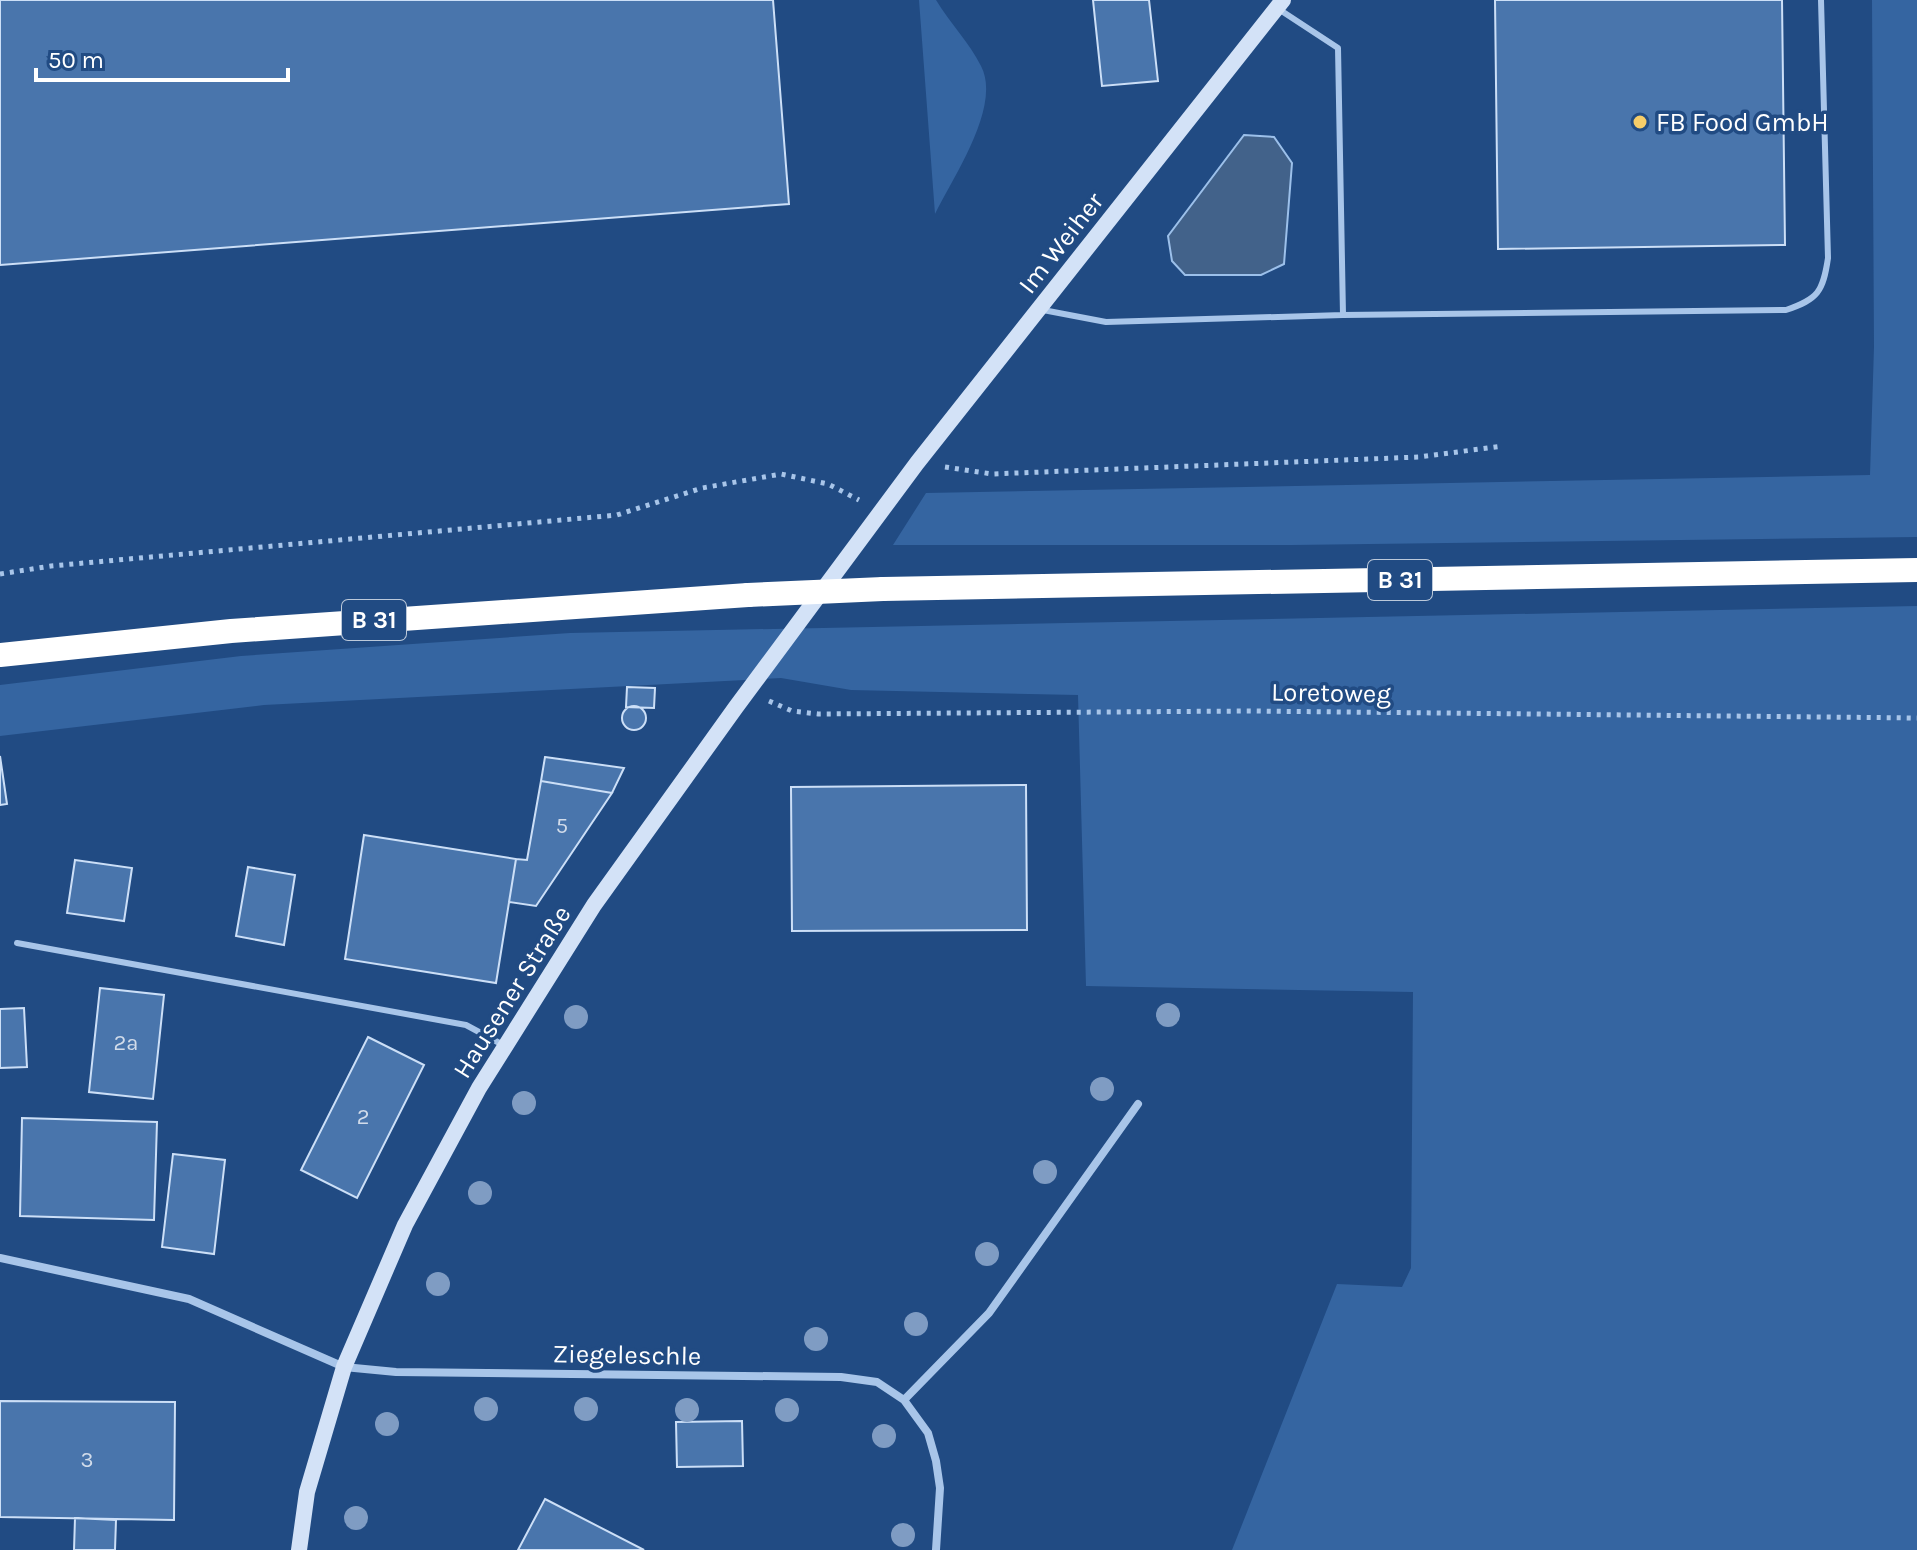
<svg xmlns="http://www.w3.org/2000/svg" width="1917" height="1550" font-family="Karla,sans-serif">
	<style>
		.green { fill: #3565a1 }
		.water { fill: #42628a; stroke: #9cc0ea; stroke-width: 2 }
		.building { fill: #4975ac; stroke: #ccdff7; stroke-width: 2 }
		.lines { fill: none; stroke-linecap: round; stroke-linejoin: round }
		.path { stroke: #a8c5e9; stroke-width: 5; stroke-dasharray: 4 6; stroke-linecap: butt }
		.lane { stroke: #a8c5e9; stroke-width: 6 }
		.street { stroke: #a8c5e9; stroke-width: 8 }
		.secondary { stroke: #d3e2f7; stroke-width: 16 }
		.highway { stroke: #fff; stroke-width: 24 }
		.highway-bridge { stroke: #fff; stroke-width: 24 }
		.tree { fill: #7f9cc3 }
		.poi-dot { fill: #f6cd69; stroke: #214b83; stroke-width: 3 }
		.labels { text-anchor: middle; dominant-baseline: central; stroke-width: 7; stroke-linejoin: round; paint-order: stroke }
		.number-label { font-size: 22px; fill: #d2dcea }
		.shield { fill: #214b83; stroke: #bcc9da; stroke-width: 2 }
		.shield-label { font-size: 24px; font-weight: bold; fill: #fff }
		.poi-label { font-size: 26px; fill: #fff; stroke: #214b83; text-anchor: start }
		.street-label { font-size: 26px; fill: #fff; stroke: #214b83 }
	</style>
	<rect width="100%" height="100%" fill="#214b83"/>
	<path class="green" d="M919 0H936C950 23 969 42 981 66 1002 106 953 177 935 214Z
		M1872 0H1917V537L1292 545H893L926 493 1870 475 1874 347Z
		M1917 606V1550H1232L1337 1284 1402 1287 1411 1268 1413 992 1086 986 1078 695 851 690 781 678 264 705 0 736V685L241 656 570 633Z"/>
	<path class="water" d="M1244 135 1274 137 1292 163 1284 264 1261 275H1185L1172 261 1168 236Z"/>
	<path class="building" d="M0 0H773L789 204 0 265Z
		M1093 0H1149L1158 81 1102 86Z
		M1495 0H1782L1785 245 1498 249Z
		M627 687 655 688 654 708 626 707Z
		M622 718a12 12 0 1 1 24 0a12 12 0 1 1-24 0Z
		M0 756 7 804 0 805Z
		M545 757 624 768 612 793 541 781Z
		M541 781 612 793 536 906 509 902 516 859 527 860Z
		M1026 785 1027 930 792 931 791 787Z
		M364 835 516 859 496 983 345 959Z
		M75 860 132 868 124 921 67 913Z
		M248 867 295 875 284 945 236 936Z
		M100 988 164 995 153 1099 89 1092Z
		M24 1008 27 1067 0 1068V1009Z
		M368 1037 424 1065 357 1198 301 1170Z
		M22 1118 157 1122 154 1220 20 1216Z
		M173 1154 225 1160 214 1254 162 1247Z
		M0 1401 175 1402 174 1520 0 1517Z
		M742 1421 743 1466 677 1467 676 1422Z
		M545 1499 644 1550H518Z
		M75 1518 116 1520 115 1550H74Z"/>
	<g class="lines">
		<path class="path" d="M945 467 992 474 1419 457 1503 446
			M0 574 51 566 617 515 702 488 781 474 828 484 859 500
			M769 701 792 711 818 714 1249 711 1917 718"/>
		<path class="lane" d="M1277 8 1338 48 1343 315
			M1043 310 1106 322 1343 315 1786 310C1818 299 1823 292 1828 258L1821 0
			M17 943 466 1025 505 1046"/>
		<path class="street" d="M0 1258 189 1299 344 1367 396 1372 841 1377 877 1382 904 1400 928 1433 936 1461 940 1488 936 1550
			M904 1400 989 1313 1138 1104"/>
		<path class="secondary" d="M299 1550 307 1492 344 1367 405 1225 479 1088 594 905 736 707 917 463 1283 0"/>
		<path class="highway" d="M883 589 1917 570
			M0 655 231 631 748 595"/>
		<path class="highway-bridge" d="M748 595 883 589"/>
	</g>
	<g class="tree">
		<circle cx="1168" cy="1015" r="12"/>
		<circle cx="576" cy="1017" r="12"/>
		<circle cx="1102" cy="1089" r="12"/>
		<circle cx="524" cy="1103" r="12"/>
		<circle cx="1045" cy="1172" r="12"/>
		<circle cx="480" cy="1193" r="12"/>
		<circle cx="987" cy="1254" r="12"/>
		<circle cx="438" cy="1284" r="12"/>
		<circle cx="916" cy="1324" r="12"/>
		<circle cx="816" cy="1339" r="12"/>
		<circle cx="486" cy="1409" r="12"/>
		<circle cx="586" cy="1409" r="12"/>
		<circle cx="687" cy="1410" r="12"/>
		<circle cx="787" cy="1410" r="12"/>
		<circle cx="387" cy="1424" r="12"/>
		<circle cx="884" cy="1436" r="12"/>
		<circle cx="356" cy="1518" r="12"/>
		<circle cx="903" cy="1535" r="12"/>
	</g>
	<circle class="poi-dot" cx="1640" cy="122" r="8"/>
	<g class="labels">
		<g class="number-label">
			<text x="562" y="826">5</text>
			<text x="126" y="1043">2a</text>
			<text x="363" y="1117">2</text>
			<text x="87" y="1460">3</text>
		</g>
		<g class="shield">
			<rect x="1368" y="560" width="64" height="40" rx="6"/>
			<rect x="342" y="600" width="64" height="40" rx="6"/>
		</g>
		<g class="shield-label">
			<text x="1400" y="580">B 31</text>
			<text x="374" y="620">B 31</text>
		</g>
		<g class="poi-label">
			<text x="1656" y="122">FB Food GmbH</text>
		</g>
		<g class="street-label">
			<text transform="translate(1061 243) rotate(-52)">Im Weiher</text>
			<text transform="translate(1331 693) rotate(1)">Loretoweg</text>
			<text transform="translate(512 992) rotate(-58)">Hausener Straße</text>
			<text transform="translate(627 1355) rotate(1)">Ziegeleschle</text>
		</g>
	</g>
	<path d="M36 68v12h252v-12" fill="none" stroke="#ffffff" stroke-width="4"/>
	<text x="48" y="68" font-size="24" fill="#ffffff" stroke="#214b83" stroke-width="6" paint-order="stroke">50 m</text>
</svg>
